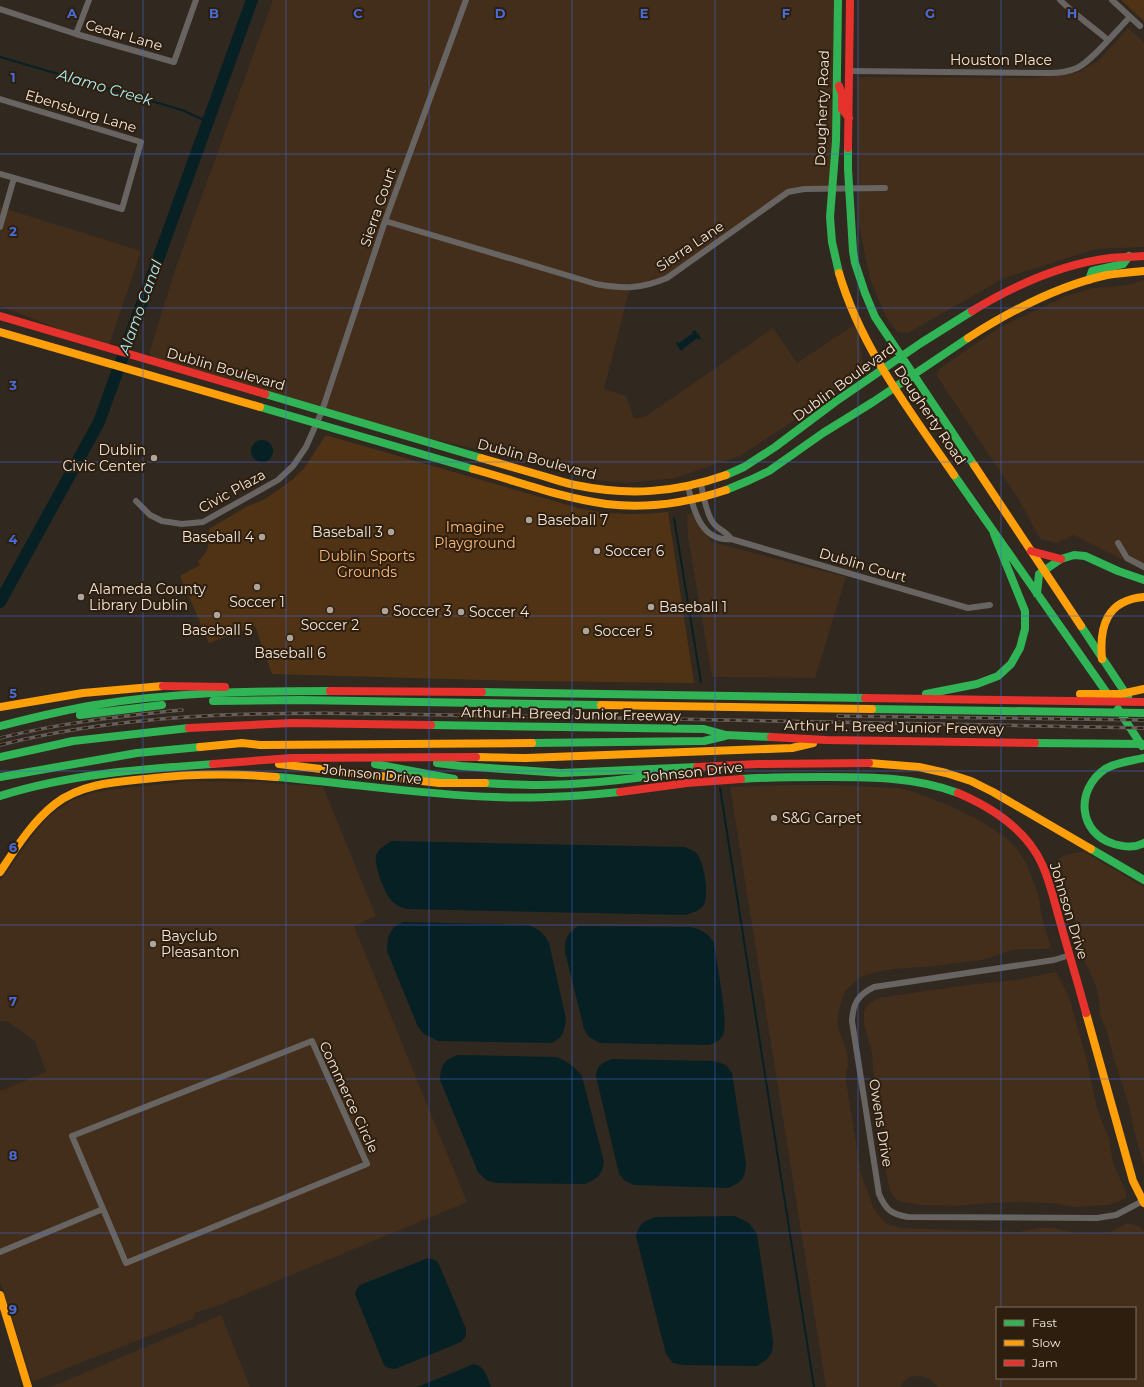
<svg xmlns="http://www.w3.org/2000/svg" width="1144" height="1387" font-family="Montserrat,sans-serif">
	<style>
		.built { fill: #422e1b; fill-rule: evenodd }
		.green { fill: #503314 }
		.water { fill: #072023 }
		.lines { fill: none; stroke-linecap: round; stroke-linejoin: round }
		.stream { stroke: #072023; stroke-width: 2 }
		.river { stroke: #072023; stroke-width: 12 }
		.street { stroke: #686461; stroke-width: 6 }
		.fast { stroke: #30b455; stroke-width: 8 }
		.slow { stroke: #ff9f0a; stroke-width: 8 }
		.jam { stroke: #e5322d; stroke-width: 8 }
		.rail-casing { stroke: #655f5c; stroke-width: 3.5 }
		.rail { stroke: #2e1e0e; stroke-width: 2; stroke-dasharray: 6; stroke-linecap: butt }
		.grid { fill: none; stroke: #476cd9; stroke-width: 1; stroke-opacity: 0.55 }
		.poi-dot { fill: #aea49a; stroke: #2e1e0e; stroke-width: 1.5 }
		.labels { text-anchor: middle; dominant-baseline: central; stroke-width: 4; stroke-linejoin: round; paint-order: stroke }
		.street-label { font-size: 14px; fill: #f1e6dc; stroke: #2e1e0e }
		.poi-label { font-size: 14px; fill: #f1e6dc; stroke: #2e1e0e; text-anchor: start }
		.park-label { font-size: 14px; fill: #ffba77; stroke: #2e1e0e }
		.water-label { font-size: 15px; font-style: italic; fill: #a8edf7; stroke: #2e1e0e }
		.grid-label { font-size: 13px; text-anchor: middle; font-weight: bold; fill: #476cd9; stroke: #2e1e0e; stroke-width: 4; stroke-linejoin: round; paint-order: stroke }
	</style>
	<rect width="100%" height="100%" fill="#312820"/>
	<path class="built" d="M273 0H838L831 189 788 192 667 278 630 288 604 389 626 396 634 418 645 417 773 328 797 363 857 323 864 371 792 422 740 456 675 478 628 483 593 480 468 447 383 429 150 360V350L177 264Z
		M1128 28 1144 42V247L1096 249 1004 278 908 333 897 332 886 317 870 279 859 226 857 77 1033 78 1079 72 1098 61Z
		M0 207 141 251 108 348 0 306Z
		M1144 280V571L1074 535 1057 543 1040 539 1019 500 937 376 939 369 1000 327 1066 296 1093 288 1112 287 1131 284Z
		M687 514H692L712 542 846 577 815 678 712 677 688 537Z
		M190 781 260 782 323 787 376 916 354 926 467 1202 217 1306 194 1313 195 1315 192 1319 32 1382 0 1281V1091L46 1072 35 1041 7 1021 0 1022V881L36 831 48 817 71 801 88 794 107 790Z
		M787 785H833L899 788 911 791 951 806 981 821 1006 838 1017 849 1026 863 1038 894 1042 918 1050 944V947L1046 949H1020L1008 951 987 959 934 966 893 969 872 973 859 978 845 991 840 1006 837 1024 847 1052 848 1064 846 1073V1081L861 1174 872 1204 877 1214 887 1224 902 1228 1019 1232 1038 1228H1052L1077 1233H1105L1112 1231 1127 1223 1141 1227 1144 1232V1387H938L930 1379 920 1376 910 1377 904 1381 901 1387H826L730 787ZM997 1308H1135V1378H997Z
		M1083 851 1144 887V1166L1134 1130 1129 1106 1113 1056 1107 1031 1103 1023 1100 1013V1005L1096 986 1085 962 1077 938 1078 933 1077 926 1059 862V858L1062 856Z
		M1056 972 1069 997 1087 1061 1096 1104 1101 1120 1109 1138 1113 1163 1126 1192V1198L1109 1205 1077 1207 1050 1203 1018 1202 988 1203 957 1206 920 1205 902 1202 896 1199 892 1194 889 1187 886 1173V1139L878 1109 874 1080 872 1053 864 1024V1012L866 1006 878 998 975 984 1016 980Z
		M221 1315 250 1387H51Z"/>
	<path class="green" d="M1121 0H1144V21Z
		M325 436H329L582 509C614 515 636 515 668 512L694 683 521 681 272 674 255 626 209 643 180 576 200 565 198 561C209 552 210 543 209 529L246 507 265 499 292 480 305 467Z"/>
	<path class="water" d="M695 330 701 338 699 340 697 338 683 349V350L681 351 676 343 678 342 679 343 693 333 692 332Z
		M251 451a11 11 0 1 1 22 0a11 11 0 1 1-22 0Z
		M391 841 684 847C689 849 694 850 698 855 704 864 710 897 703 906 699 911 691 913 686 915L406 909C401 907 397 906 393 902 385 895 374 866 376 856 378 849 385 845 391 841Z
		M403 922 528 925C539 929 544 933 549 943L566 1019C564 1032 564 1036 552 1043L438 1041 424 1034 418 1027 387 951 388 937 394 927Z
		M578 926 691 927C702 930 708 933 714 943 716 960 729 1023 723 1035 720 1041 715 1043 709 1045L600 1043 589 1037 584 1029 565 952C565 938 567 934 578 926Z
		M458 1055 556 1057C567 1061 574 1066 582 1076L604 1162C601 1176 599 1178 585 1184L496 1183 486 1180 478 1172 440 1080C441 1065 443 1060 458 1055Z
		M612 1059 714 1061 726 1065 732 1073 746 1164C745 1179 742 1182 728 1188L634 1185 625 1181 619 1174 596 1076C598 1064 602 1063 612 1059Z
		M735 1216 749 1223 757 1234 773 1341 772 1352 767 1359 757 1366 683 1365 673 1363 666 1354 636 1236C640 1223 643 1221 656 1217Z
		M428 1258 433 1259 438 1262 466 1329V1336L461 1342 395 1369 388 1368 384 1365 355 1294 356 1290 360 1285Z
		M474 1364C486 1367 487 1377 491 1387H417Z"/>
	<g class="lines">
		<path class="stream" d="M0 57 182 110 208 122
			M674 518 701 682
			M720 788 814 1387"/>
		<path class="river" d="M0 602 99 422 252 0"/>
		<path class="street" d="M1060 0C1075 15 1092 26 1108 40
			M1112 0 1140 26
			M0 9 76 34 174 62 196 0
			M76 34 89 0
			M849 71 1049 73C1058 73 1068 72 1077 68 1093 60 1116 31 1130 17
			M0 99 141 142 122 209 0 174
			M385 221 596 284C624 289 641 289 667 278L788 192 804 189 885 188
			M0 227 14 178
			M701 484C703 494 707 518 715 525 721 531 726 531 731 539
			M688 486C693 509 701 542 731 539L968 608 990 605
			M136 501 150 515 162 521 182 524 203 522 278 480 293 466 306 447 322 411 385 221 466 0
			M1118 543 1127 558 1144 567
			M1070 955 1054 960 874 987C858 995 853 1003 852 1021L879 1194C886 1210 891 1214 908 1217L1097 1218 1116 1215 1143 1201
			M312 1041 367 1164 126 1263 72 1136Z
			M0 1252 103 1209"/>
		<path class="fast" d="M838 0 836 141 830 217 832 242 839 273
			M848 148V169L853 251 855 263 865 293 875 317 974 465
			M1089 280 1092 271 1123 264 1129 256
			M265 394 481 458
			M260 407 473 469
			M726 475 744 467 775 447 835 402 921 343 972 311
			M954 475 1109 696
			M726 490 750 480 769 471 823 433 873 402 968 338
			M1037 594 1039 574 1061 559 1074 555 1085 556 1118 571 1144 580
			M1081 626 1128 697
			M482 692 865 698
			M926 694 977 684 998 676 1011 664 1020 648 1025 629V611L994 534
			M213 701 300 700 601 705
			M872 709 1144 713
			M1118 709 1142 746
			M80 715 162 705
			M431 725 704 729 726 735 771 737
			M0 726C32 718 63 710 95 705 173 692 252 691 330 691
			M532 743 704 741 725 736
			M1035 743 1144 744
			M0 757 73 741 189 728
			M1144 758C1131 761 1117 762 1105 769 1075 790 1078 833 1114 844 1125 847 1134 848 1144 843
			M437 763 461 766 561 773 697 767
			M375 764 454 779
			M0 777 137 753 200 747
			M276 777C349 783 422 795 496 797 537 799 579 796 620 792
			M741 779C769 777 798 777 826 777 871 777 916 777 958 793
			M485 783C503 784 520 785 538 785 582 785 626 780 670 773
			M0 796C69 774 142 769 213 764
			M1091 849 1144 880"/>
		<path class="slow" d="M839 273C861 348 910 411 954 475
			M0 332 260 407
			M968 338C1010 311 1057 286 1107 275 1119 273 1132 272 1144 271
			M481 458C502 464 522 470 543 476 553 479 564 483 575 485 628 496 675 493 726 475
			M974 465 1081 626
			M473 469C517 481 561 498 606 504 646 509 687 503 726 490
			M1102 659C1099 626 1107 600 1144 597
			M1080 694H1121L1144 689
			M601 705 872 709
			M0 707 83 693 163 686
			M200 747 242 743 260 745 532 743
			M476 757 526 758 792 748 813 743
			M869 763 919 767 946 773 971 781 993 792 1091 849
			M279 764 439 783H485
			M0 872C16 848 32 822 55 804 81 784 114 782 145 779 189 774 232 773 276 777
			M1086 1013 1133 1181 1144 1203
			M0 1295 28 1387"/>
		<path class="jam" d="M839 86 842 94V109L849 118
			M848 148 850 0
			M972 311C1013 286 1062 264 1110 258 1121 257 1133 257 1144 256
			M0 316 265 394
			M1031 551 1061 559
			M163 686 225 687
			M330 691 482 692
			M865 698 1144 702
			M189 728 292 723 431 725
			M771 737 826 740 1035 743
			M213 764 291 758 476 757
			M697 767 757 764 869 763
			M620 792 687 783 741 779
			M958 793C993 808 1026 829 1042 864 1051 884 1055 905 1061 925 1069 954 1078 983 1086 1013"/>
		<g class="rail-casing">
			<path id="rail" d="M838 716 1144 720
				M0 738C60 723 121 716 182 710
				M0 745C168 703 339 714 510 716 722 720 933 724 1144 728"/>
		</g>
		<use href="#rail" class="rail"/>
	</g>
	<path class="grid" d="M143 0V1387M286 0V1387M429 0V1387M572 0V1387M715 0V1387M858 0V1387M1001 0V1308M0 154H1144M0 308H1144M0 462H1144M0 616H1144M0 771H1144M0 925H1144M0 1079H1144M0 1233H1144M1001 1378V1387"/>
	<g class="poi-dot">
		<circle cx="154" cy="458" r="4"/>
		<circle cx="529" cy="520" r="4"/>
		<circle cx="391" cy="532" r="4"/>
		<circle cx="262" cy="537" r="4"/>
		<circle cx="597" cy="551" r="4"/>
		<circle cx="257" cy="587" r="4"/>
		<circle cx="81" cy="597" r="4"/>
		<circle cx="651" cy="607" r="4"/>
		<circle cx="330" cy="610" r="4"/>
		<circle cx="385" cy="611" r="4"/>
		<circle cx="461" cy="612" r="4"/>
		<circle cx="217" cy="615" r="4"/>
		<circle cx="586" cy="631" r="4"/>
		<circle cx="290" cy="638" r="4"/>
		<circle cx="774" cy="818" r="4"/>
		<circle cx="153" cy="944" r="4"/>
	</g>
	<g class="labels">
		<g class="street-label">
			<text transform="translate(124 35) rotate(16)">Cedar Lane</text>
			<text x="1001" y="60">Houston Place</text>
			<text transform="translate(822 108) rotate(-88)">Dougherty Road</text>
			<text transform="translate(81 111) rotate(17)">Ebensburg Lane</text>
			<text transform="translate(378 207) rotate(-71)">Sierra Court</text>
			<text transform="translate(690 246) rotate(-34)">Sierra Lane</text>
			<text transform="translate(226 369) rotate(16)">Dublin Boulevard</text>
			<text transform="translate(844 382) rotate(-36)">Dublin Boulevard</text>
			<text transform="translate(930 415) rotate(56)">Dougherty Road</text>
			<text transform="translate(537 459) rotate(15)">Dublin Boulevard</text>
			<text transform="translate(232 491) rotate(-29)">Civic Plaza</text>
			<text transform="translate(863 565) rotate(16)">Dublin Court</text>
			<text transform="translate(571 714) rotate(1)">Arthur H. Breed Junior Freeway</text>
			<text transform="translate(894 727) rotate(1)">Arthur H. Breed Junior Freeway</text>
			<text transform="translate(693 772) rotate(-6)">Johnson Drive</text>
			<text transform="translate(372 774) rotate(6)">Johnson Drive</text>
			<text transform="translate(1069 911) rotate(73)">Johnson Drive</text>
			<text transform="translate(349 1097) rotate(65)">Commerce Circle</text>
			<text transform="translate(881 1123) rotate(81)">Owens Drive</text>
		</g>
		<g class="poi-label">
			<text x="146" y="450" text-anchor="end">Dublin<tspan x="146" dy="16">Civic Center</tspan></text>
			<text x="537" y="520">Baseball 7</text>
			<text x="383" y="532" text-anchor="end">Baseball 3</text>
			<text x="254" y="537" text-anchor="end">Baseball 4</text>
			<text x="605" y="551">Soccer 6</text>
			<text x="89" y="589">Alameda County<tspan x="89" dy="16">Library Dublin</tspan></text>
			<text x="257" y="602" text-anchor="middle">Soccer 1</text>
			<text x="659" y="607">Baseball 1</text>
			<text x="393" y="611">Soccer 3</text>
			<text x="469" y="612">Soccer 4</text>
			<text x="330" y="625" text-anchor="middle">Soccer 2</text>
			<text x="217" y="630" text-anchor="middle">Baseball 5</text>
			<text x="594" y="631">Soccer 5</text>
			<text x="290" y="653" text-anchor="middle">Baseball 6</text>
			<text x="782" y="818">S&amp;G Carpet</text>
			<text x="161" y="936">Bayclub<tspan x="161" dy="16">Pleasanton</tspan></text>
		</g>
		<g class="park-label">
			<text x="475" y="527">Imagine<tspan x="475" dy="16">Playground</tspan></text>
			<text x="367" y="556">Dublin Sports<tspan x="367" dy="16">Grounds</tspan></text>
		</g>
		<g class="water-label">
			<text transform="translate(105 87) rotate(16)">Alamo Creek</text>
			<text transform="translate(140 307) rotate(-70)">Alamo Canal</text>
		</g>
	</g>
	<g class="grid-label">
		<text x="72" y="18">A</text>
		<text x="214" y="18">B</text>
		<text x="358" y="18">C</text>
		<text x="500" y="18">D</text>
		<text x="644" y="18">E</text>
		<text x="786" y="18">F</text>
		<text x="930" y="18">G</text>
		<text x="1072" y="18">H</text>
		<text x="13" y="82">1</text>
		<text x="13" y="236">2</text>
		<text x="13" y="390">3</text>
		<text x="13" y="544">4</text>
		<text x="13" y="698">5</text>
		<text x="13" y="852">6</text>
		<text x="13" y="1006">7</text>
		<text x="13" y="1160">8</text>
		<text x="13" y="1314">9</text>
	</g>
	<rect x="996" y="1307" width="140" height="72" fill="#2e1e0e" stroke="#7c6e60"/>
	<rect x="1004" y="1320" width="20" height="6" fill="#30b455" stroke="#7c6e60"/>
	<text x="1032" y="1327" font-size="12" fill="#f1e6dc">Fast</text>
	<rect x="1004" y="1340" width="20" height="6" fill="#ff9f0a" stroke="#7c6e60"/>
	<text x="1032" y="1347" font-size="12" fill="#f1e6dc">Slow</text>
	<rect x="1004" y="1360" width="20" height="6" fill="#e5322d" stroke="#7c6e60"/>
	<text x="1032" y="1367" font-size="12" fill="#f1e6dc">Jam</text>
</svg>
